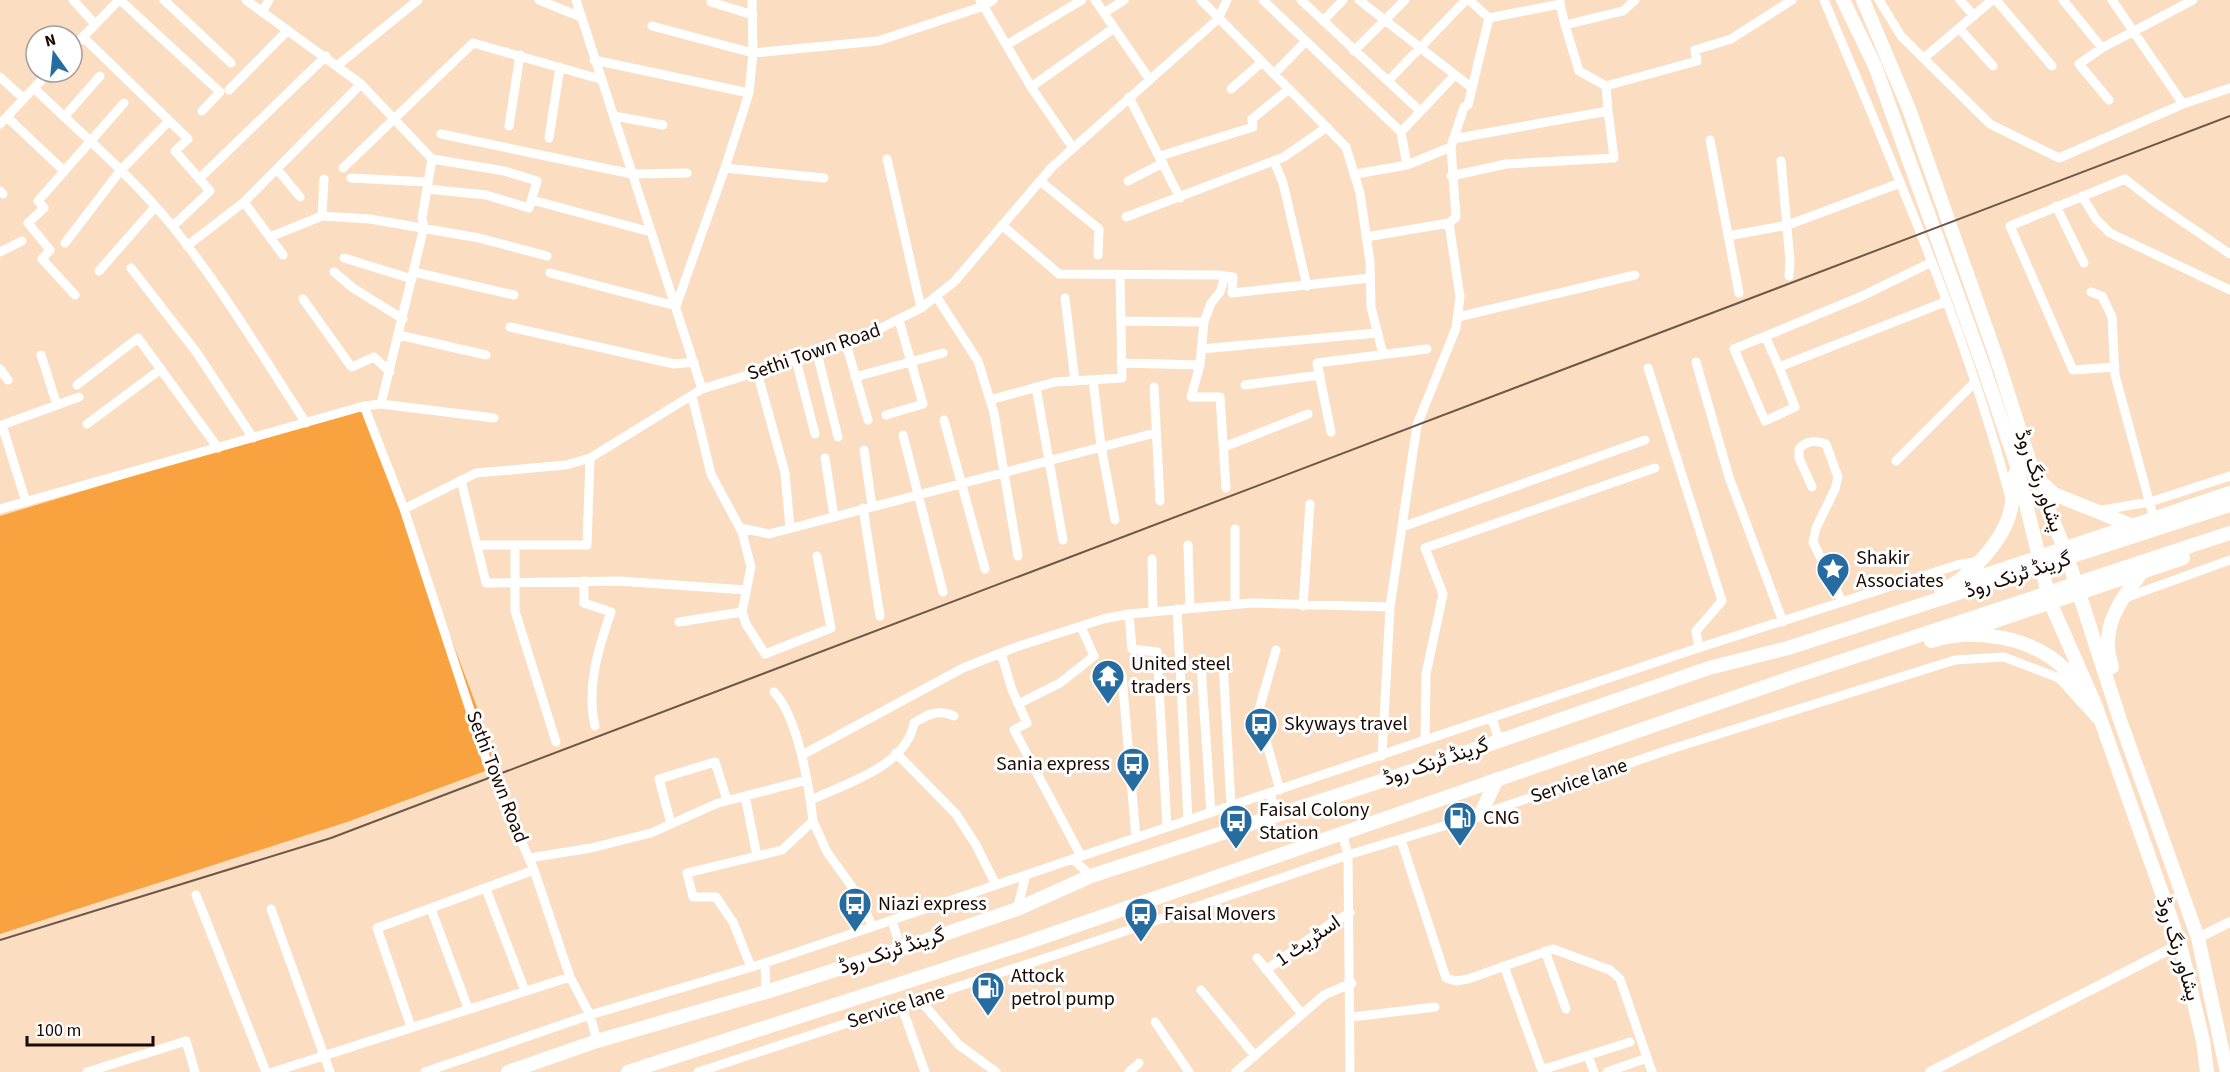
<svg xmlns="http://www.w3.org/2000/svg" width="2230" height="1072" font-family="'Source Sans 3',Vazirmatn,sans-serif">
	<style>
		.green { fill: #f8a240 }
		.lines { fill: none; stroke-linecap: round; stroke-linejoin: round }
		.minor { stroke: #fff; stroke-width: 9 }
		.major { stroke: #fff; stroke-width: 10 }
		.highway { stroke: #fff; stroke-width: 14 }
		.rail { stroke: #6d5747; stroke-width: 2 }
		.labels { text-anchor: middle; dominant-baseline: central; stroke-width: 6; stroke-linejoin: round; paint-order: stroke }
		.street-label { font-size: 20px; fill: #1a0900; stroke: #fff }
		.poi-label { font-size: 20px; fill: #1a0900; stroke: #fff; text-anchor: start }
	</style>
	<rect width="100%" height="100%" fill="#fbddc1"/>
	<path class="green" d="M364 406 499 766 347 822 0 934V516Z"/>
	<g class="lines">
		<path class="minor" d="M73 0 95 24
			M120 0 220 92 202 111
			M164 0 231 63
			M246 0 361 84 432 159 504 171 537 181 529 208 486 195 427 189
			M539 0 581 17
			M576 0 702 389
			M980 0 1031 87 1073 148
			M1095 0 1150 80
			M1201 0 1346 147 1360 193 1370 262 1371 307 1383 354
			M1263 0 1401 132
			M1301 0 1420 111
			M1359 0 1472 88
			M1469 0 1489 18
			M1824 0C1892 163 1965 327 2010 498
			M1879 0 1901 36 1990 124 2059 158 2183 104 2230 88
			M1960 0 1974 16
			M1996 0 2052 66
			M2063 0 2102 48 2193 0
			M2112 0 2183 104
			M711 2 753 15
			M1560 4 1565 25 1623 11 1635 0
			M262 12 269 0
			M1104 13 1124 0
			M1323 21 1343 0
			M1565 25 1579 71 1606 86
			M652 26 753 53 878 41 984 6 993 0
			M1959 28 1993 66
			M83 37 188 139 175 151 210 191 173 226
			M1008 44 1082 0
			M72 48 119 0
			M2102 48 2079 64 2109 100
			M1354 51 1405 0
			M1924 58 1992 0
			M594 60 749 93
			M338 65 418 0
			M1274 74 1306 41
			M0 77 24 99
			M1388 81 1466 0
			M1031 87 1114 28
			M34 88C80 133 132 176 173 227 222 288 263 357 306 423
			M1231 89 1262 62
			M229 90 287 31
			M1129 97 1180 198
			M614 116 663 125
			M7 117 64 171
			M64 117 100 76
			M0 124 49 72
			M509 126 520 55
			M441 134 632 174 687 173
			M549 138 560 67
			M1453 139 1608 111 1606 86 1697 61 1695 50 1731 39 1792 0
			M1710 140 1739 293
			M1160 156 1253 127 1252 119 1289 89
			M887 159 921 308
			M1274 161 1283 183 1307 286
			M1781 161 1790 261 1789 276
			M1407 165 1401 132 1455 75
			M343 168 473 43 600 79
			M725 168 749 93 753 53 752 0
			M277 169 300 197
			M1356 174 1407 165 1451 147 1464 107 1468 105 1489 18 1560 4V0
			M1451 176 1506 164 1614 158 1608 111
			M351 178 428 182
			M199 179 326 56
			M1040 181 1099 229 1098 255
			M1128 181 1163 163
			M0 191 3 194
			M2082 196 2096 219 2110 233 2230 290
			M532 200 651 232
			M244 202 283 255
			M2056 206 2084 263
			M322 216 324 179
			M1126 217 1284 157 1327 127
			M1002 225 1059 274 1218 275 1233 277 1232 293 1370 278
			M1728 236 1788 225 1900 183
			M270 237 322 216 370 219 479 238 547 256
			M1366 237 1449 223 1456 217 1451 147
			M65 243 120 171 169 121
			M187 246 244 202 361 84
			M0 252 22 241
			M344 258 412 279
			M131 268 197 353 253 438
			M99 271 155 207
			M334 272 353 288 403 319
			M414 272 514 295
			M550 273 676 306 725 168 824 178
			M1225 276 1220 292 1211 303 1204 322 1200 365 1191 397H1220L1226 488
			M2091 292 2102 296 2112 317 2115 375 2154 519
			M75 295 42 259 50 250 28 223 44 208 38 201 124 103
			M936 296 978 361 994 413 1018 556
			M1065 298 1075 381
			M303 299 350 365 352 367 374 357 390 372
			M1458 317 1635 275
			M1121 321 1204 322
			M510 327 674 364 694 362
			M399 335 486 355
			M1765 336 1779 367 1945 302
			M846 344 868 420
			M1201 349 1377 333
			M817 353 838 437
			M41 355 57 405
			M796 360 815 434
			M1696 362 1729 477 1783 622
			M1121 363 1200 365
			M1779 367 1795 407 1765 421 1734 349 1860 297 1930 263
			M2115 367 2073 370 2010 226 2125 179 2157 204 2230 254
			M1648 368 1722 601 1696 631 1699 648
			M0 369 8 380
			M757 372 785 473 790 528
			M855 377 943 353
			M1093 380 1101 446 1115 520
			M77 385 138 338 218 448
			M1245 385 1320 375
			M1036 387 1063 540
			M1154 387 1160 501
			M692 396 711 474 742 532 751 567 742 612 746 624 765 654 831 628 817 556
			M990 400 1055 382 1122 378 1120 275
			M381 404 494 418
			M364 406 404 509 489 768 534 870 570 977 590 1015 597 1041
			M886 415 923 404 899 320
			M944 420 985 569
			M87 424 161 369
			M1331 432 1317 363 1427 349
			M903 435 943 592
			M1224 447 1308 414
			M864 450 872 506
			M825 458 834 516
			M1896 461 1975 382
			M461 480 486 583 619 581 746 590
			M1812 487 1799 458V449C1806 441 1816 440 1826 444L1838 477 1835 489 1816 528 1813 542 1842 602
			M26 502 2 425 79 397
			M863 508 880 616
			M0 509 364 406 381 404 424 227 422 218 432 159
			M404 509 476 473 566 465 590 458 702 389 851 343 921 308 954 282 1052 167 1218 19 1227 0
			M2102 510 2150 502 2230 476
			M1402 527 1645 440
			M740 528 769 534 1155 433
			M477 545H587L590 458
			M515 545V611L556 742
			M1188 545 1190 608
			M1152 559 1153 612
			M584 581V603L611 612C598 649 586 688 595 726
			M2122 599 2230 560
			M1235 604V529
			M1303 606 1310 504
			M1177 609 1188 820
			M1129 614 1132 649 1157 652 1167 827
			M679 622 742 612
			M1276 650 1258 713 1280 790
			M1001 653 1012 690 1027 723 1014 730 1081 856
			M1223 661 1231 806
			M1201 665 1211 813
			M1094 677 1122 676 1136 838
			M1018 704 1060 683 1094 656 1081 627
			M1492 719 1499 740
			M1425 740 1426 674 1443 594 1425 548 1655 468
			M896 753 956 814 976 845 996 885
			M802 755 963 668 1016 647 1103 619 1129 614 1252 603 1390 607
			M1382 756 1390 607 1417 425 1456 328 1460 297 1449 223
			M1270 793 1277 815
			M745 796 757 856
			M811 800C846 783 906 767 914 723 928 714 938 709 954 716
			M813 821 827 852 862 901 872 927
			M671 824 659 779 715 762 727 800
			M1342 833 1348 855 1350 1072
			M1401 840 1446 978 1456 981 1468 979 1553 949 1610 970 1620 979 1652 1072
			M529 858 591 848 651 833 718 803 807 780
			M1073 859 1091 876
			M486 889 525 991
			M196 895 266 1072
			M271 909 330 1072
			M431 909 468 1008
			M1017 909 1026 875
			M892 921 901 949
			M1545 951 1566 1009
			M1257 958 1302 1014
			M765 963 766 992
			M1504 966 1541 1068H1548L1630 1042
			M751 967 733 922 716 897H693L687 873 782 850 813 821C809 786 798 717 774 692
			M1266 970 1330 924 1350 913
			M1201 990 1255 1056
			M919 999 959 1045 996 1072
			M901 1005 925 1072
			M1352 1017 1435 1007
			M1155 1022 1189 1072
			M411 1027 377 928 534 870
			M1588 1056 1594 1072
			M87 1072 186 1041 195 1072
			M273 1072 570 977
			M425 1072 590 1015 765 963 1692 650 1957 565 1979 561
			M698 1072 1061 953 1348 855 1480 815 1668 750 1955 660 2004 657 2059 678 2098 721
			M1129 1072 1139 1063
			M1236 1072 1324 995 1352 983
			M1607 1072 1647 1058"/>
		<path class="major" d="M2198 938 2230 922
			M1930 1072 2180 944"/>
		<path class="highway" d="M1843 0 1875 66 1982 363 2016 463 2050 602 2095 704 2180 944 2203 1041 2207 1072
			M1863 0 1909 109 1997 359 2034 475 2065 550 2120 720 2198 938 2227 1072
			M2038 479 2054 494 2133 526
			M1959 584 2230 493
			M1941 590C1966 582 2001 542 2009 516 2013 503 2014 488 2015 474
			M1968 630 2183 558
			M1931 641C1975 627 2033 637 2066 670 2075 679 2081 692 2087 701
			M2112 667C2099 628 2119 602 2142 572
			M1480 815 1497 779
			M508 1072 597 1041 766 992 901 949 1017 909 1091 876 1421 768 1709 668 1788 648 2230 505
			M628 1072 1023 944 1796 676 2230 533"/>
		<path class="rail" d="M0 940 331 838 2230 116"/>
	</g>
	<defs>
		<g id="sight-pin" transform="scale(1.725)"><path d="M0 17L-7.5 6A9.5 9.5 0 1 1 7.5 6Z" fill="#276ca1" stroke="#fff"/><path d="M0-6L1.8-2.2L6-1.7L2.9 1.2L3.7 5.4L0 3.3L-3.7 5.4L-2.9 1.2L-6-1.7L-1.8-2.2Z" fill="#fff"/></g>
		<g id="temple-pin" transform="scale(1.725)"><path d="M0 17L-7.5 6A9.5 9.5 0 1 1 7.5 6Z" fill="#276ca1" stroke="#fff"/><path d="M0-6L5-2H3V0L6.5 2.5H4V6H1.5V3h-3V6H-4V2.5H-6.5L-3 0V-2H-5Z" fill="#fff"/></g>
		<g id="bus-pin" transform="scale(1.725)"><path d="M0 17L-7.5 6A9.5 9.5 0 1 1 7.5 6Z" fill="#276ca1" stroke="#fff"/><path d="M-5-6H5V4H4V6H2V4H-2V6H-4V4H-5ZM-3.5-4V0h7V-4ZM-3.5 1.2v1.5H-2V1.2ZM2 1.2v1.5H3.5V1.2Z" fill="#fff"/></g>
		<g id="fuel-pin" transform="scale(1.725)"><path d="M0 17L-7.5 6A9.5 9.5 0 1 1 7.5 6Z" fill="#276ca1" stroke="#fff"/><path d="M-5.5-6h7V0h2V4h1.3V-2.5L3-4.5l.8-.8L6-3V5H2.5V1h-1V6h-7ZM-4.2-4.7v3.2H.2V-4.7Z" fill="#fff"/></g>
	</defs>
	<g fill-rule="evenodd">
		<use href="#sight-pin" x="1833" y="569"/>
		<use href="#temple-pin" x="1108" y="676"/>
		<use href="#bus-pin" x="1261" y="724"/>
		<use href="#bus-pin" x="1133" y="764"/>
		<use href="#fuel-pin" x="1460" y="818"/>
		<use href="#bus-pin" x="1236" y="821"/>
		<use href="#bus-pin" x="855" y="904"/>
		<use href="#bus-pin" x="1141" y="914"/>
		<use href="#fuel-pin" x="988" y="988"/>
	</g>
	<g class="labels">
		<g class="street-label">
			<text transform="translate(814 352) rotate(-19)">Sethi Town Road</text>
			<text transform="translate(2039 481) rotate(70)">پشاور رنگ روڈ</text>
			<text transform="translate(2018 575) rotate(-18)">گرینڈ ٹرنک روڈ</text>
			<text transform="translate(1436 762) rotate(-19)">گرینڈ ٹرنک روڈ</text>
			<text transform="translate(497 777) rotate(69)">Sethi Town Road</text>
			<text transform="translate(1579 781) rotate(-19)">Service lane</text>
			<text transform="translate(1308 941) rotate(-35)">اسٹریٹ 1</text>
			<text transform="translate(2178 949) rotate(73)">پشاور رنگ روڈ</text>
			<text transform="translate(892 951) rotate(-18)">گرینڈ ٹرنک روڈ</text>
			<text transform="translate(896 1007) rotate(-18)">Service lane</text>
		</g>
		<g class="poi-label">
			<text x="1856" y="558">Shakir<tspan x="1856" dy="23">Associates</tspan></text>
			<text x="1131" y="664">United steel<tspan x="1131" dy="23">traders</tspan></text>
			<text x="1284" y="724">Skyways travel</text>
			<text x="1110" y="764" text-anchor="end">Sania express</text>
			<text x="1259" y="810">Faisal Colony<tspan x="1259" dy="23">Station</tspan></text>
			<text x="1483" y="818">CNG</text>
			<text x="878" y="904">Niazi express</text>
			<text x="1164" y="914">Faisal Movers</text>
			<text x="1011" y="976">Attock<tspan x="1011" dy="23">petrol pump</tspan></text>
		</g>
	</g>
	<g transform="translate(54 54) rotate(345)"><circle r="28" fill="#ffffff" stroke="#a39d99" stroke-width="1.5"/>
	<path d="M0-4.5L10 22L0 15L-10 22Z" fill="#276ca1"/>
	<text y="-9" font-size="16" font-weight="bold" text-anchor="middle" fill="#1a0900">N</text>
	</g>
	<path d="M27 1036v9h126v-9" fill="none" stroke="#1a0900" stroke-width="3"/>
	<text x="36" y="1036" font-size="18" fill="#1a0900" stroke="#ffffff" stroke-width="4.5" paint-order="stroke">100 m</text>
</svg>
